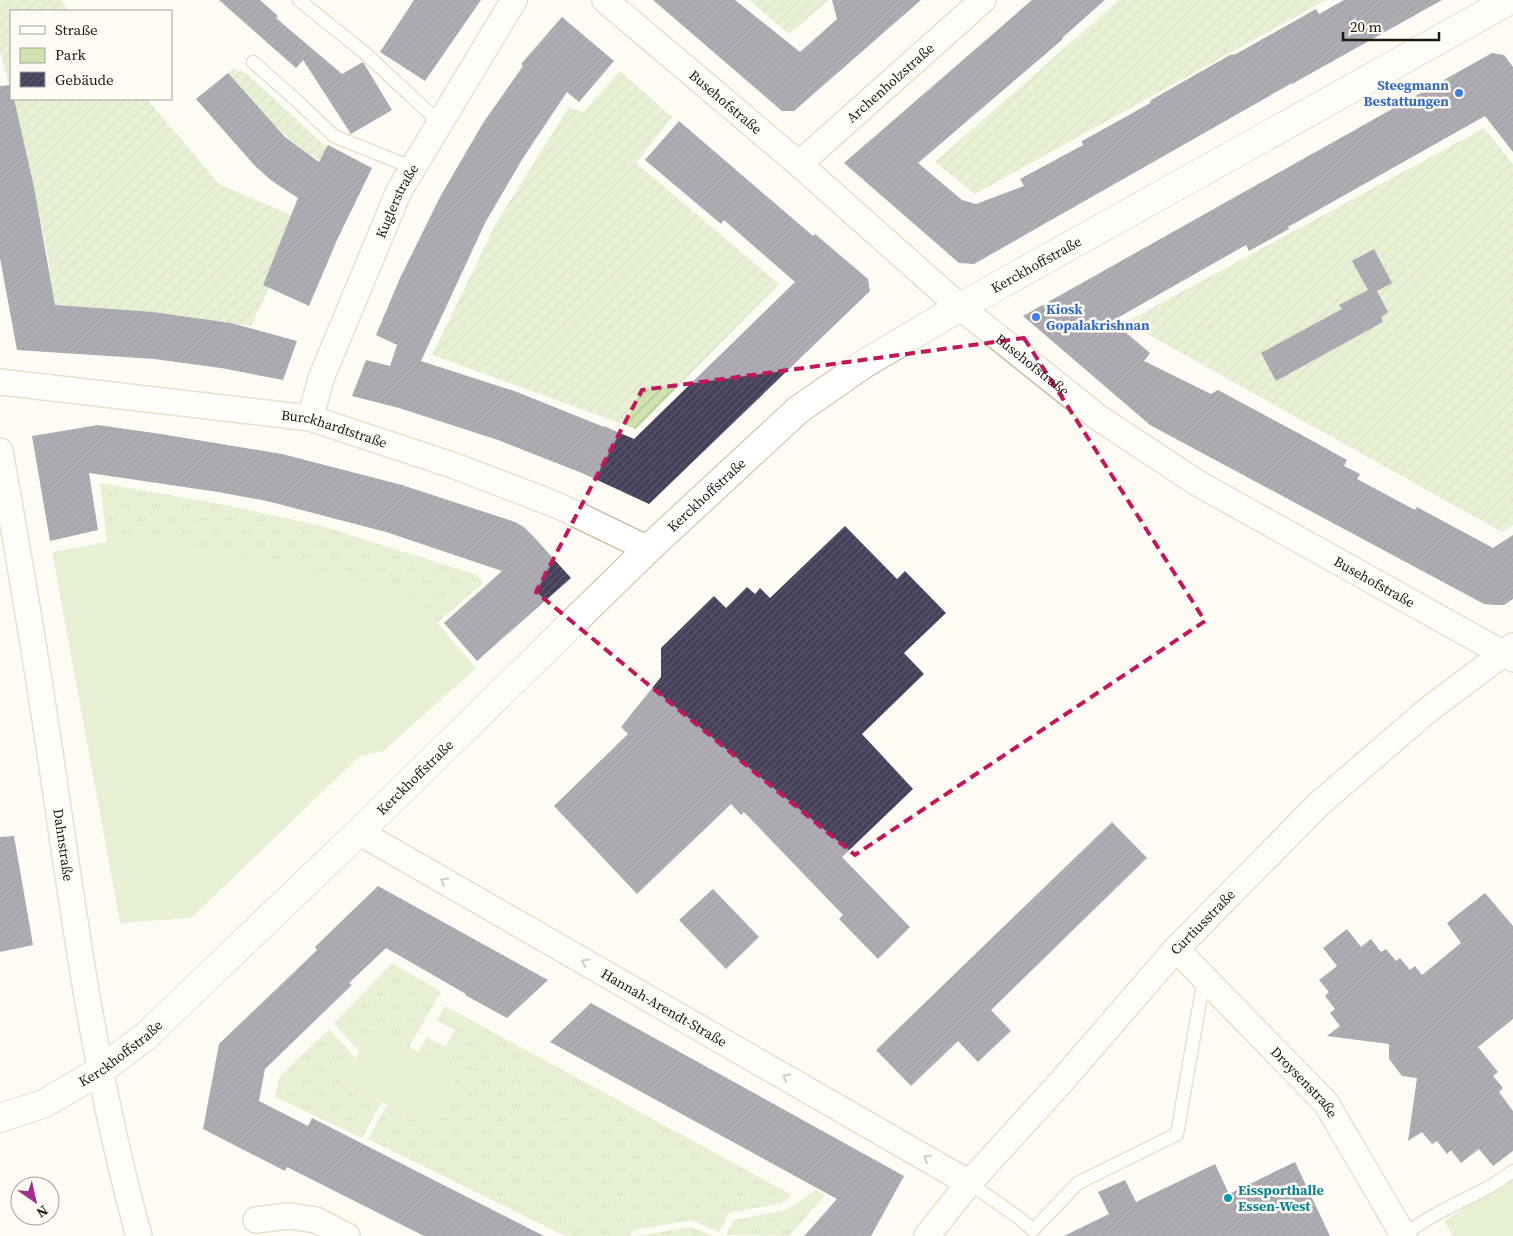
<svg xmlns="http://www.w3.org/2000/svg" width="1513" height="1236" font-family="'Source Serif 4',serif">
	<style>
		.grass { fill: url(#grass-tufts) }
		.park { fill: #cee3ad }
		.garden { fill: url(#garden-furrows) }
		.building { fill: url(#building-hatch) }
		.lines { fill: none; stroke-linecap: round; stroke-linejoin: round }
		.service-casing { stroke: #cbbe9d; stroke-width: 15 }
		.minor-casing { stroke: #cbbe9d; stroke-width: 28 }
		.tertiary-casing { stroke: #cbbe9d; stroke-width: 30 }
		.service { stroke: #fff; stroke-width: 12 }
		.minor { stroke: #fff; stroke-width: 25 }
		.tertiary { stroke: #fff; stroke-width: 28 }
		.oneway { stroke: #9a9893 }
		.marked { fill: none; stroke: #c2185b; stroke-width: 4; stroke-dasharray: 10 6; stroke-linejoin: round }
		.shop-dot { fill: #3f7fe0; stroke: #fefbf4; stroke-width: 2 }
		.culture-dot { fill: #0f9aa8; stroke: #fefbf4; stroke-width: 2 }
		.labels { text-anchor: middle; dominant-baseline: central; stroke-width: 5; stroke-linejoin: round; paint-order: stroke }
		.street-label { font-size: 14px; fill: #1f1a0e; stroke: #fefbf4 }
		.shop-label { font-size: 14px; font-weight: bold; fill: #366cbe; stroke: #fefbf4; text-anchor: end }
		.culture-label { font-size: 14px; font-weight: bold; fill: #0d838f; stroke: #fefbf4; text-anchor: start }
	</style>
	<defs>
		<pattern id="grass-tufts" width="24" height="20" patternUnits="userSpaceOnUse" patternTransform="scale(1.25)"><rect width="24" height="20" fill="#cee3ad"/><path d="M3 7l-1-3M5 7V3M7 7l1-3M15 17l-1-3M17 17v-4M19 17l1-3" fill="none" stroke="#b0c294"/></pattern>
		<pattern id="garden-furrows" width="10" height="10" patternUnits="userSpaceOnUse" patternTransform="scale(1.25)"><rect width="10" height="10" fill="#cee3ad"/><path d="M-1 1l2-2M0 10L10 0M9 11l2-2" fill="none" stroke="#b0c294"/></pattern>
		<pattern id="building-hatch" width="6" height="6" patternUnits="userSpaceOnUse" patternTransform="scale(1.25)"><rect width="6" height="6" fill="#46405b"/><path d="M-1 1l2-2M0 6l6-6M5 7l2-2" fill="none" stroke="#5e586d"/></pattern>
	</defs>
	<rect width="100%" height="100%" fill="#fefbf4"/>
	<path class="grass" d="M100 483 216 503 325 527 477 575 483 583 437 623 476 668 383 751 52 552 107 542Z
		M392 963 441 992 409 1047 372 1027 359 1051 334 1023Z
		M445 1006 792 1195 781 1203 729 1213 719 1232 691 1220 633 1230 630 1236H565L368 1139 387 1105 429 1127 458 1073 418 1052 427 1037 445 1047 455 1030 437 1020Z
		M329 1029 355 1058 343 1081 382 1102 362 1138 275 1097 280 1076Z
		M816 1190 825 1195 789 1236 726 1235 734 1220 786 1210Z
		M691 1227 712 1236H636H637Z"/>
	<path class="park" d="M148 536 410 591 476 668 383 751 360 756 191 918 120 923 52 552Z
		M372 1027 458 1073 429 1127 343 1081Z
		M1513 1179V1236H1453L1444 1221Z"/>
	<path class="garden" d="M0 0H61L68 11H11V92L0 51Z
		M749 0H829L789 34Z
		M1119 0H1326L975 194 935 162Z
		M233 69 246 73 324 145H328L320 160C282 140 256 105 228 73Z
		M620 71 672 117 636 163 779 284 636 429 432 355 496 223 569 107 583 112Z
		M13 99H147L219 184 291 215 263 284 269 288 251 326 177 315 176 317C135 310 96 308 55 310L48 258 33 183Z
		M1484 128 1513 164V525L1502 532 1126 322Z"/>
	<path class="building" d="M219 0H260L278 16 276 18 342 74 363 62 392 110 351 134 303 60 296 68Z
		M414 0H481L425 81 380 52Z
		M653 0H735L800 52 837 19 832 0H921L794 111H782Z
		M1032 0H1105L1062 38 1063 39 918 163 962 200 976 204 1024 186 1020 179 1083 145 1082 141 1129 115 1150 103 1151 100 1230 55 1236 54 1316 9 1319 14 1344 0H1442L1292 84V83L974 264 959 263 844 163Z
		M562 17 614 61 579 102 567 92 523 158 485 223 421 361 517 392 604 427V426L634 439 795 282 724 220 721 224 645 160 679 121 813 236 815 234 868 279 870 291 649 504 582 473 498 440 399 408 352 396 366 360 390 366 397 345 376 335 400 278 440 197 483 123 523 66 521 64Z
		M1492 53 1504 55 1513 67V152L1485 116 1288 227 1289 229 1249 251 1246 245 1112 321 1150 353 1144 361 1211 394 1218 390 1300 434 1347 460 1344 466 1360 474 1357 479 1415 510 1417 507 1493 548 1513 535V599L1504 605H1495L1484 604 1150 425 1023 316Z
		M228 73 285 137 319 162 328 145 372 168 337 240 309 306 263 285 298 198 272 181 255 166 196 99Z
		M10 85 11 99H14L34 187 55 305 153 312 231 323 297 341 283 380 221 368 154 359 17 350 0 258V86Z
		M1374 249 1392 283 1377 291 1388 312 1381 317 1383 322 1276 381 1261 353 1342 309 1339 305 1368 290 1352 261Z
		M98 425 161 434 282 454 402 485 515 522 524 527 534 537 571 578 477 661 444 623 502 571 386 532 267 501 218 492 89 473 98 530 50 541 32 436Z
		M845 526 897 579 905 571 946 613 904 653 924 674 862 734 913 789 842 857 910 927 878 959 839 919 843 915 744 812 741 815 731 804 637 894 554 806 628 734 621 727 661 677V648L714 596 726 608 747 587 755 594 760 588 770 598Z
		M1112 822 1147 858 991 1010 1011 1031 978 1062 958 1041 911 1086 876 1050Z
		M14 836 33 945 0 952V837Z
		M378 886 548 980 507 1018 465 995 466 994 386 948 349 983 352 985 265 1069 259 1101 308 1126 312 1118 544 1236H424L287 1167 285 1171 203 1129 219 1044 317 950 315 947Z
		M713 889 759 937 726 969 679 920Z
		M1485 893 1513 926V1019L1478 1047 1498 1072 1493 1076 1503 1088 1499 1092 1513 1111V1151L1493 1166 1479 1149 1461 1163 1451 1150 1447 1154 1437 1141 1432 1144 1422 1132 1408 1141 1417 1078 1402 1076 1389 1059V1044L1327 1036 1340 1026 1330 1013 1335 1009 1325 996 1329 992 1319 980 1337 966 1323 948 1347 929 1361 947 1371 939 1381 952 1386 949 1396 961 1400 958 1410 970 1415 966 1422 975 1461 943 1447 923Z
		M591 1003 904 1176 871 1236H804L837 1199 550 1042Z
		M1295 1162 1330 1236H1064L1109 1214 1098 1192 1125 1180 1136 1202 1215 1164 1229 1194Z"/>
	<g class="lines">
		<g class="service-casing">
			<path id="service" d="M299 0 366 54 440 123
				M253 62 296 100 334 136 413 168
				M969 1183 1018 1217 1033 1230 1078 1183 1177 1134 1204 978
				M1403 1234C1417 1226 1430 1217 1444 1210 1468 1197 1492 1188 1513 1171"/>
		</g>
		<g class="minor-casing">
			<g id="minor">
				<path id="s1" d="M605 0 799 164 960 307 1099 418 1199 484 1513 659"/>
				<path id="s2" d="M799 164 983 0"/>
				<path id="s3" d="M0 382 310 418 452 465 557 505 648 549"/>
				<path id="s4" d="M310 418 322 376 399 191 514 0"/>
				<path id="s5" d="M0 451C20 563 39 675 55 787 77 938 98 1089 139 1236"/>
				<path id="s6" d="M359 832 969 1183"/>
				<path id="s7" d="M1176 949 1326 1103 1404 1236"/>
				<path d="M256 1220 289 1216 316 1220 347 1236"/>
				<path id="s8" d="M927 1236 969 1183 1061 1082 1176 949 1320 803 1428 710 1513 646"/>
			</g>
		</g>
		<g class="tertiary-casing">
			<g id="tertiary">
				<path id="s9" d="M0 1118 43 1104 100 1071 147 1035 359 832 648 549 798 410 864 364 960 307 1510 0"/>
			</g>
		</g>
		<use href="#service" class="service"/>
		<use href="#minor" class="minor"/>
		<use href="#tertiary" class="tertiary"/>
	</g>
	<defs><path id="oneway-chevron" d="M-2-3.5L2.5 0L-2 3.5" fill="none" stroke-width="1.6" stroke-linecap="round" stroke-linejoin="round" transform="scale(1.25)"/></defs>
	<g class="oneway">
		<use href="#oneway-chevron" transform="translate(444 881) rotate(-150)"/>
		<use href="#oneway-chevron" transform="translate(585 962) rotate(-150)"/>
		<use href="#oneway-chevron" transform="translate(786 1077) rotate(-150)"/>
		<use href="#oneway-chevron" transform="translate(927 1158) rotate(-150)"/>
	</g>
	<path d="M0 0H1513V1236H0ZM1024 338 1205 621 855 855 536 592 642 390Z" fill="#fefbf4" fill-opacity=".55" fill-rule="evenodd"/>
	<path class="marked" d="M1024 338 1205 621 855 855 536 592 642 390Z"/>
	<g class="shop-dot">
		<circle cx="1459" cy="93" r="5"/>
		<circle cx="1036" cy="317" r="5"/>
	</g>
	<circle class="culture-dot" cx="1228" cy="1198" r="5"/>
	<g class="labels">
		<g class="street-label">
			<text stroke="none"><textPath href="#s2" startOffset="122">Archenholzstraße</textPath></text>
			<text stroke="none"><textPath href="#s1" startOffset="158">Busehofstraße</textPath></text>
			<text stroke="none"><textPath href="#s4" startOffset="234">Kuglerstraße</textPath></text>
			<text stroke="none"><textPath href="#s9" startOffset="1352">Kerckhoffstraße</textPath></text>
			<text stroke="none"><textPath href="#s1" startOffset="562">Busehofstraße</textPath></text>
			<text stroke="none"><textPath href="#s3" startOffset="338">Burckhardtstraße</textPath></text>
			<text stroke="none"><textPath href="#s9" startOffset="948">Kerckhoffstraße</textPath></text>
			<text stroke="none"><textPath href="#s1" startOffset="968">Busehofstraße</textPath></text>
			<text stroke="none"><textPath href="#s9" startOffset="542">Kerckhoffstraße</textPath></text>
			<text stroke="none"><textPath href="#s5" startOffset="399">Dahnstraße</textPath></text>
			<text stroke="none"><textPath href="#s8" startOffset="418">Curtiusstraße</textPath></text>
			<text stroke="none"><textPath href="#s6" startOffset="352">Hannah-Arendt-Straße</textPath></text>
			<text stroke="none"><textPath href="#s9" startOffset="138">Kerckhoffstraße</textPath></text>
			<text stroke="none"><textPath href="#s7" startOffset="185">Droysenstraße</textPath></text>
		</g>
		<g class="shop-label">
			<text x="1449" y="85">Steegmann<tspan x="1449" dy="16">Bestattungen</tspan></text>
			<text x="1046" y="309" text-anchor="start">Kiosk<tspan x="1046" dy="16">Gopalakrishnan</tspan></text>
		</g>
		<g class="culture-label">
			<text x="1238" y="1190">Eissporthalle<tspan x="1238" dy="16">Essen-West</tspan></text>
		</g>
	</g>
	<rect x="10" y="10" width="162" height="90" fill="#fefbf4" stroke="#a5a198"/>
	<rect x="20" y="26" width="25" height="8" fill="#ffffff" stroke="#a5a198"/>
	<text x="55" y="35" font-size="15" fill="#1f1a0e">Straße</text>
	<rect x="20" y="48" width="25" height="15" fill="#cee3ad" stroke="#a5a198"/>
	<text x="55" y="60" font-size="15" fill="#1f1a0e">Park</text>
	<rect x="20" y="72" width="25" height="15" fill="url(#building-hatch)" stroke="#a5a198"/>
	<text x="55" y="85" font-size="15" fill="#1f1a0e">Gebäude</text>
	<g transform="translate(35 1201) rotate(146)"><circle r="24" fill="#fefbf4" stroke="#a5a198"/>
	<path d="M0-4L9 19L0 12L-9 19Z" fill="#a0308d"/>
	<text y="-8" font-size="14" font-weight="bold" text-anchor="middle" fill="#1f1a0e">N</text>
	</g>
	<path d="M1343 32v8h96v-8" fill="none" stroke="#1f1a0e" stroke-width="2.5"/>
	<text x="1350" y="32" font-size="15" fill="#1f1a0e" stroke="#fefbf4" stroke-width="4" paint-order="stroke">20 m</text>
</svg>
